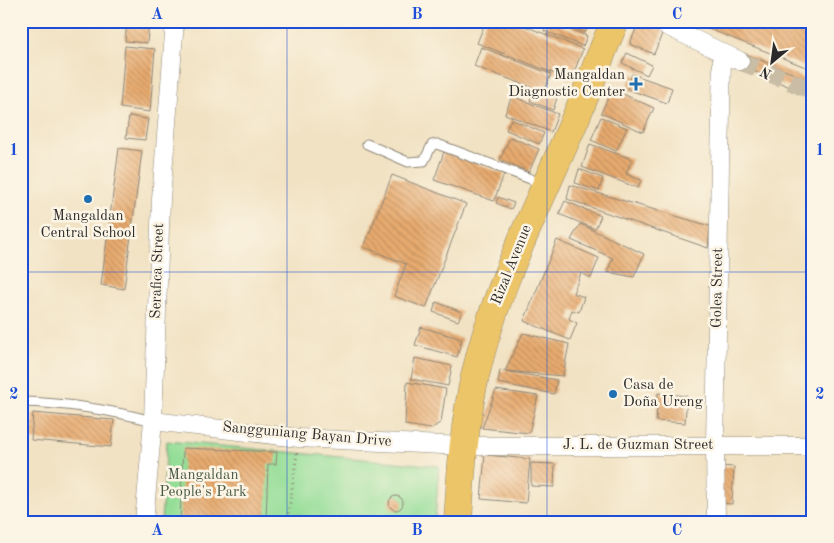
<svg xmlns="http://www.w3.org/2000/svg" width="834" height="543" font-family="'Old Standard TT',serif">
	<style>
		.park { fill: #95de98; stroke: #608462 }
		.building { fill: url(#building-back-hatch) }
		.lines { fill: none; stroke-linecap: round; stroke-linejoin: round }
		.street-tunnel { stroke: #c9bda5; stroke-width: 18; stroke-dasharray: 18 9; stroke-linecap: butt }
		.lane-casing { stroke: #8e8677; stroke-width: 11 }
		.street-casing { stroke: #8e8677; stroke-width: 19 }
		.highway-casing { stroke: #8e8677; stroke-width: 29 }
		.path { stroke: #8e8677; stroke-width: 3; stroke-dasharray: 1 4; stroke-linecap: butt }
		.lane { stroke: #fff; stroke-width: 9 }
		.street { stroke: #fff; stroke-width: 18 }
		.highway { stroke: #edc569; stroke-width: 28 }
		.grid { fill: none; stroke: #1d4ed8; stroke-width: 1; stroke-opacity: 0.55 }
		.poi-dot { fill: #1f6fb2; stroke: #fcf5e5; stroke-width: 2 }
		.labels { text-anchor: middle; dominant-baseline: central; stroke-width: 5; stroke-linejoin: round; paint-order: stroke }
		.poi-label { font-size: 15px; fill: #2b2b2b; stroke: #fcf5e5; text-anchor: end }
		.street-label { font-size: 15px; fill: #2b2b2b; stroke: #fcf5e5 }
		.park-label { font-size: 15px; fill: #465846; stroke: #fcf5e5 }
		.neatline { fill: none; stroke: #1d4ed8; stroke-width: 2 }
		.grid-label { font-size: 16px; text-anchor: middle; font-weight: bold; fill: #1d4ed8 }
	</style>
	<defs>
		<pattern id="building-back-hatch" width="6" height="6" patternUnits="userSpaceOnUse" patternTransform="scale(1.25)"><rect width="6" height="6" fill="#e8ab6f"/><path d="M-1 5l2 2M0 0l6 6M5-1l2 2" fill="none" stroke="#bc8b5b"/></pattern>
	</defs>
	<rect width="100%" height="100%" fill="#fcf5e5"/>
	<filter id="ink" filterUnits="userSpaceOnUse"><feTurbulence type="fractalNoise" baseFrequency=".02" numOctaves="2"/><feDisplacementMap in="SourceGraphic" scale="10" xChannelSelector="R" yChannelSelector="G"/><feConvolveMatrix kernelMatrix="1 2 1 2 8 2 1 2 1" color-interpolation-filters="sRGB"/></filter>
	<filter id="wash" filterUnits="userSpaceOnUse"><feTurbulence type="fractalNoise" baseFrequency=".0096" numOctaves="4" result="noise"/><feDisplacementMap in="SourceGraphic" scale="20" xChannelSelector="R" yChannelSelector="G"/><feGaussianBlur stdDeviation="1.12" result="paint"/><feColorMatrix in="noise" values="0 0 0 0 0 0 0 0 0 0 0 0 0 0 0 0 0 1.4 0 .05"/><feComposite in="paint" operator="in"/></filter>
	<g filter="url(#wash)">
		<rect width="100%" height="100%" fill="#f1e2c3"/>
		<path class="park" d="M167 441 439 466 435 522H161Z"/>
		<g id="blocks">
			<path class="building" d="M127 21H149L147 43 125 41Z
				M486 21H512L583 49 571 80 477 43Z
				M549 21 587 36 583 46 544 31Z
				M558 21H588L590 22 585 33Z
				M639 21 663 31 654 54 630 44Z
				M689 21H813V70Z
				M125 46 155 49 150 112 120 108Z
				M481 47 551 74 544 92 474 66Z
				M627 53 652 65 647 75 622 63Z
				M744 53 813 82V97L739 65Z
				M632 74 672 88 667 103 627 89Z
				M612 89 654 108 643 132 601 113Z
				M533 90 557 98 553 110 530 101Z
				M512 96 558 114 551 132 505 114Z
				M129 116 148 119 145 140 126 138Z
				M601 117 627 128 616 151 591 140Z
				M511 119 544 133 539 144 506 130Z
				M510 137 539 149 529 172 500 160Z
				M590 144 632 159 626 174 641 180 638 188 582 167Z
				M119 148 142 151 124 289 101 285Z
				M444 152 504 174 494 201 434 180Z
				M579 169 603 178 599 191 575 183Z
				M392 175 466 204 426 308 394 296 406 264 364 247Z
				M570 185 710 226 708 248 567 199Z
				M498 197 514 203 511 209 496 203Z
				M565 201 601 216 595 229 559 214Z
				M580 224 644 254 634 277 607 272 613 258 571 240Z
				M557 240 599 258 591 278 581 273 573 293 584 297 579 312 572 310 569 319 577 323 570 340 524 321Z
				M436 302 462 312 458 321 433 312Z
				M421 327 462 339 457 357 415 345Z
				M523 333 569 344 563 376 505 371Z
				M415 358 452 366 448 386 411 379Z
				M500 370 557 380 554 394 498 383Z
				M407 382 446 389 441 422 431 429 405 425Z
				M496 390 538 396 529 433 482 428Z
				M658 393 687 396 685 423 656 421Z
				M33 413 114 420 111 447 31 440Z
				M183 448 277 452 276 464H268L266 522H180Z
				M485 455 530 459 526 503 481 499Z
				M531 463 555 464 554 487 531 486Z
				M721 466 734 467 732 504 719 503Z
				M389 503a7 7 0 1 1 14 0a7 7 0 1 1-14 0Z"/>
		</g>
	</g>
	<g filter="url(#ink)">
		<use href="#blocks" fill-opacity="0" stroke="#8e8677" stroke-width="1"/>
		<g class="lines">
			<path class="street-tunnel" d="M740 61 813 91"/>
			<g class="lane-casing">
				<path id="lane" d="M367 144 408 162 424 161 432 145 437 144 544 184
					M21 402C66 403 110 410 153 421"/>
			</g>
			<g class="street-casing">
				<path id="street" d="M656 21 740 61
					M153 421 299 438 462 446H813
					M144 522 153 421 161 199 175 21
					M716 522 715 445 722 54"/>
			</g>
			<g class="highway-casing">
				<path id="highway" d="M458 522C461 471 464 422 476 372 495 291 533 216 566 140 584 101 598 60 615 21"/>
			</g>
			<path class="path" d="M297 453 288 517 368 519 384 522"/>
			<use href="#lane" class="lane"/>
			<use href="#street" class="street"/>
			<use href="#highway" class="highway"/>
		</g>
	</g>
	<path class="grid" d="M287 21V522M547 21V522M21 272H813"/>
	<g class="poi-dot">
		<path d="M633.5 76.5h5v5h5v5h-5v5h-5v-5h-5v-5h5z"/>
		<circle cx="88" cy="199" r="5"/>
		<circle cx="613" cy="394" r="5"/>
	</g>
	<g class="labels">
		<g class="poi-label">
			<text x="625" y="75">Mangaldan<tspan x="625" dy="17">Diagnostic Center</tspan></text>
			<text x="88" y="216" text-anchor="middle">Mangaldan<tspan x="88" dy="17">Central School</tspan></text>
			<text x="623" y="385" text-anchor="start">Casa de<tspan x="623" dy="17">Doña Ureng</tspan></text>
		</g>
		<g class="street-label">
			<text transform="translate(512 265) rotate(-68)">Rizal Avenue</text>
			<text transform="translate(158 271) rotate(-88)">Serafica Street</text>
			<text transform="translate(718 288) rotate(-89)">Golea Street</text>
			<text transform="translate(307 435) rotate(5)">Sangguniang Bayan Drive</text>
			<text x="638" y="445">J. L. de Guzman Street</text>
		</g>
		<g class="park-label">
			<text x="203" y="475">Mangaldan<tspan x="203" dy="17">People's Park</tspan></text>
		</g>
	</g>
	<rect width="834" height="543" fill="none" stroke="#fcf5e5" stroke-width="55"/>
	<g transform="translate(772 62) rotate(209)" stroke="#fcf5e5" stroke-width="4" paint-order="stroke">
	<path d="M0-4L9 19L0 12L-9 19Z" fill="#2b2b2b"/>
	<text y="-8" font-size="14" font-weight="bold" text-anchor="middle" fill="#2b2b2b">N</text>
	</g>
	<rect x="28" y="28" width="778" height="488" class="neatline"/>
	<g class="grid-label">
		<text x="157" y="19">A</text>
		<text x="417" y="19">B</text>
		<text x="677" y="19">C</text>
		<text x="14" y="155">1</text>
		<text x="820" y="155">1</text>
		<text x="14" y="399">2</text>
		<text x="820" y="399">2</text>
		<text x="157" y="535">A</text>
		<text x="417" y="535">B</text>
		<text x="677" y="535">C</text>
	</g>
</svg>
